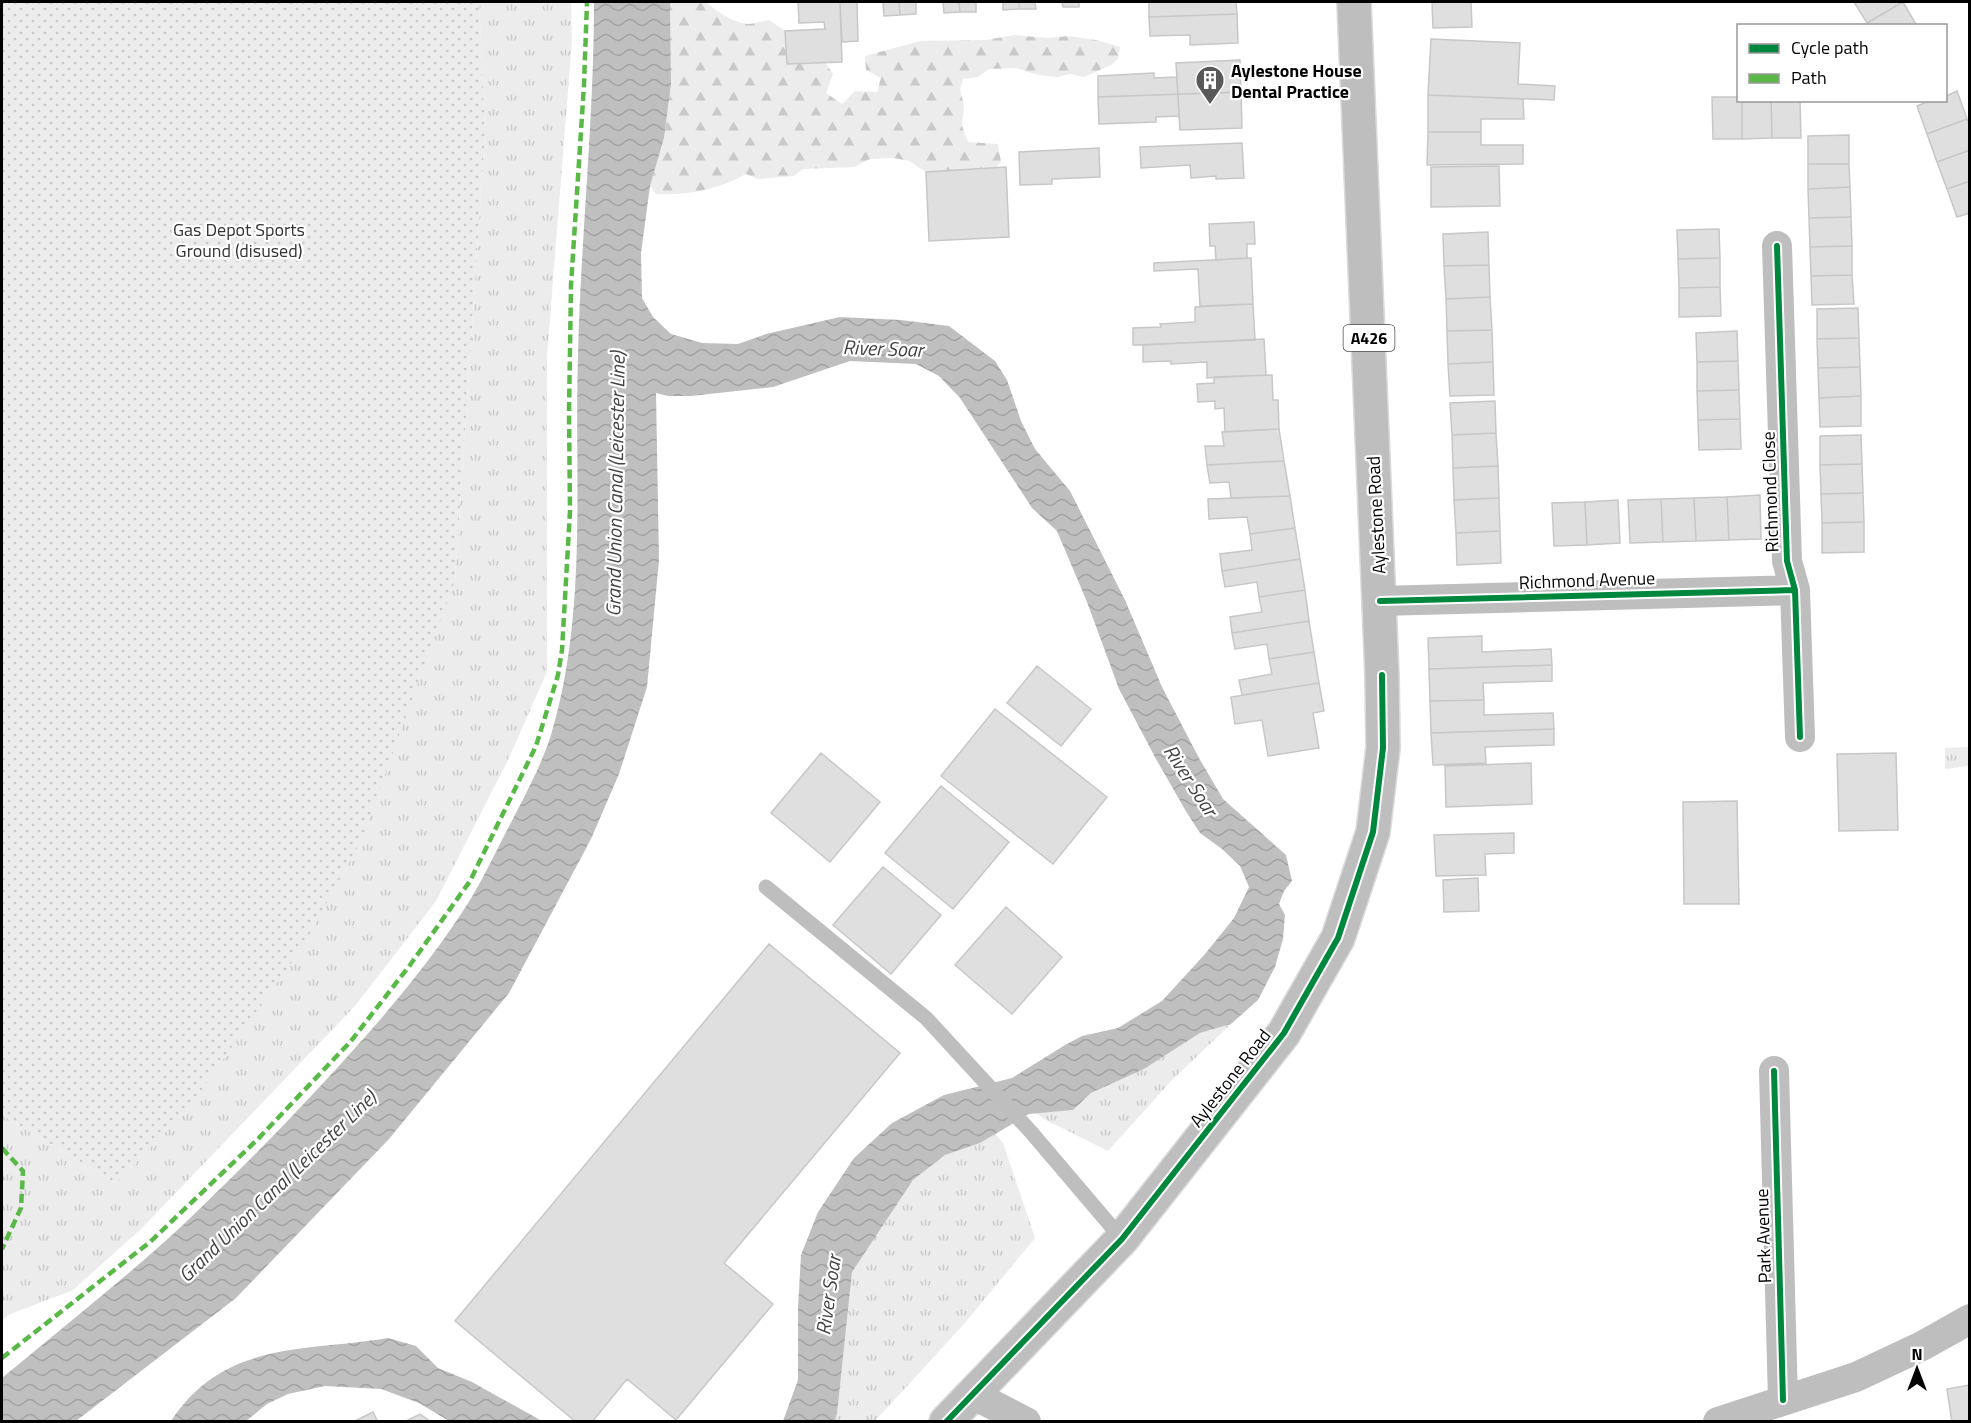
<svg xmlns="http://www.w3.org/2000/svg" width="1971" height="1423" font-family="'Titillium Web',sans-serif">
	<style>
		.grass { fill: url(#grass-tufts) }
		.forest { fill: url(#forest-firs) }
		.park { fill: url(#park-dots) }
		.water { fill: url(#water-waves) }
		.building { fill: #dfdfdf; stroke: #c7c7c7; stroke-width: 1.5 }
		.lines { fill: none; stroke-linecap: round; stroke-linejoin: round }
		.primary-casing { stroke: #dbdbdb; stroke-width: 36 }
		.service { stroke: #bebebe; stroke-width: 15 }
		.minor { stroke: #bebebe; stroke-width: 30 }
		.primary { stroke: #bebebe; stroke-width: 33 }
		.quiet { stroke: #58b947; stroke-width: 4.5; stroke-dasharray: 9 4.5; stroke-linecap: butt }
		.cycleway-casing { stroke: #fff; stroke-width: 10 }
		.cycleway { stroke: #00873e; stroke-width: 6 }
		.labels { text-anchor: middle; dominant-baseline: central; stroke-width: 4.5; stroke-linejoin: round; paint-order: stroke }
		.shield { fill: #fff; stroke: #4c4c4c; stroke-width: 1.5 }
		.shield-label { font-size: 16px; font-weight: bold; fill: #000 }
		.poi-label { font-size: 18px; font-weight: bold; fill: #000; stroke: #fff; text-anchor: start }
		.park-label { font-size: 18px; fill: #333; stroke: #fff }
		.street-label { font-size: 18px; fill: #000; stroke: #fff }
		.water-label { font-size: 20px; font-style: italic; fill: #444; stroke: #fff }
	</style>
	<defs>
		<pattern id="grass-tufts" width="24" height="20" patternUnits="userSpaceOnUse" patternTransform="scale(1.5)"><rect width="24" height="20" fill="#ececec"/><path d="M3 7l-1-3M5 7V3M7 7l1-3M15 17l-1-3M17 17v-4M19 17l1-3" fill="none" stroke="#c9c9c9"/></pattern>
		<pattern id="forest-firs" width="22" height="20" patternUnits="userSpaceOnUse" patternTransform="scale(1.5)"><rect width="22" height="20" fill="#ececec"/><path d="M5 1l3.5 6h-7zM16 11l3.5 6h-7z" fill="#c9c9c9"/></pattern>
		<pattern id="park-dots" width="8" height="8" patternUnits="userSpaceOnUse" patternTransform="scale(1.5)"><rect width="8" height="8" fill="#ececec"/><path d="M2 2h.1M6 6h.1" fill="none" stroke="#c9c9c9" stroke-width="1.8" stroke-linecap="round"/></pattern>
		<pattern id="water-waves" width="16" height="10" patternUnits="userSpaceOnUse" patternTransform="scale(1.5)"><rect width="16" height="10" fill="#bfbfbf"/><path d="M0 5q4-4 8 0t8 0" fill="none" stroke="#a2a2a2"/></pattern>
	</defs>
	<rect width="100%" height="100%" fill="#fff"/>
	<path class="grass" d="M479 2H571L572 40 547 356V672L508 760 436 901 355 1006 141 1229 73 1290 8 1315 2 1321V1115L116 1183 455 580 485 133Z
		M1969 747V766L1945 769V748Z
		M1231 1024 1172 1080 1108 1151 1044 1119 1036 1113 1073 1110 1091 1093 1144 1069 1200 1033Z
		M995 1134 1003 1143 1035 1238 964 1324 875 1421 834 1422 837 1414 852 1271 913 1180 945 1155 980 1143Z"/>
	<path class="forest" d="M670 2H706C716 11 735 24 749 24 756 23 763 21 769 20L785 31 787 64 825 62 833 74 826 93 842 104 855 91 877 92 881 78 866 70 865 56 920 41 986 40 1014 35 1048 38 1068 36 1096 40 1120 47 1118 59 1111 65 1084 77 1070 74 1057 77 1038 75 1016 68 989 69 978 77 963 79 960 90 964 105 962 126 968 142 998 144 1001 162 996 168 926 172 909 161 894 158 870 159 854 167 803 169 794 176 758 179 746 174C720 189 686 196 656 194L650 186 664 138 671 84Z"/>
	<path class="park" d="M2 2H479L485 133 455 580 362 839 303 946 188 1109 116 1183 2 1115Z"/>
	<path class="water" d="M594 2H670L671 84 664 138 650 186 641 253 642 298 653 317 671 334 702 343 738 344 766 334 840 317 901 320 949 326 995 361 1007 380 1021 421 1035 449 1070 491 1125 600 1162 687 1199 758 1223 799 1286 855 1292 881 1284 891 1279 904 1285 915 1283 939 1275 967 1258 1000 1231 1024 1200 1033 1144 1069 1091 1093 1073 1110 1029 1114 980 1143 945 1155 913 1180 852 1272 837 1414 834 1421H783L798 1380V1307L801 1255 818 1212 854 1158 892 1123 944 1095 1012 1078 1065 1045 1082 1036 1118 1028 1162 1001 1205 954 1234 918 1249 887 1240 866 1222 849 1200 833 1187 813 1156 759 1119 689 1087 602 1057 531 1032 508 960 398 939 376 916 364 850 361 773 387 691 396H668L656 393 659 560 647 687 619 774 591 839 509 993 389 1139 236 1298 76 1421 2 1422V1378C63 1327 127 1277 185 1223 233 1177 280 1130 325 1081 378 1024 429 965 470 900 483 879 493 857 504 836 520 805 541 767 551 735 588 611 574 480 578 353 581 236 594 119 594 2Z
		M388 1338 416 1346 438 1368 472 1382 542 1421H449L419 1403 381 1389 325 1386 288 1394 267 1404 246 1421H171C224 1340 305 1352 388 1338Z"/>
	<path class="building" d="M798 2H840L842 62 787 64 785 31 825 29 824 22 799 23Z
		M840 2H857L858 41 842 42Z
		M883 2H899L900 15 884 16Z
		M899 2H916V14L900 15Z
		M943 2H959L960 12 944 13Z
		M959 2H976V12H960Z
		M1003 2H1019V9L1003 10Z
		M1019 2H1035L1036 9H1019Z
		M1062 2H1079V7H1063Z
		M1149 2H1236L1237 14 1149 17Z
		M1432 2H1471L1472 27 1433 28Z
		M1854 2H1903L1867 23Z
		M1903 2 1917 26H1868L1867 23Z
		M1237 14 1238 43 1190 45V35L1150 36 1149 17Z
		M1431 39 1520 43 1518 84 1555 86 1554 100 1428 95Z
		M1240 60 1241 92 1098 97V76L1154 73V78L1177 77 1176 63Z
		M1240 60 1242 128 1180 130 1176 63Z
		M1957 91 1967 119 1927 134 1917 106 1932 100H1946V96Z
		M1241 92 1242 128 1180 130 1179 116 1156 117V122L1099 124 1098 97Z
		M1428 95 1523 99 1524 119H1481V132H1428Z
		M1712 97H1738V100H1742V139H1713Z
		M1742 100H1771L1772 138 1742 139Z
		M1771 100H1800L1801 138H1772Z
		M1967 119 1970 125V150L1937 162 1927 134Z
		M1428 132H1481V145H1523V164L1427 165Z
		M1849 135V164H1808V136Z
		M1242 143 1244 178 1216 179V176L1191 178 1190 165 1141 168 1140 147Z
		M1099 148 1100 177 1052 179V184L1020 185 1019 152Z
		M1970 150V181L1947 189 1937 162Z
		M1808 164H1849L1850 187 1808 189Z
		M1499 166 1500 206 1431 207V167Z
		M1006 167 1009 237 929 241 926 172Z
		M1970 181V213L1957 217 1947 189Z
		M1850 187 1851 217 1809 218 1808 189Z
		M1851 217 1852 246 1810 247 1809 218Z
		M1254 222 1255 244H1247V258L1216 260 1215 246H1210L1209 224Z
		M1719 229 1720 258 1678 259 1677 230Z
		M1488 232 1489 265 1444 266 1443 234Z
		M1852 246V275L1811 276 1810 247Z
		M1251 258 1253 304 1200 306 1198 269 1154 271V263Z
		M1720 258V287L1679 288 1678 259Z
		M1489 265 1490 297 1446 299 1444 266Z
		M1852 275 1854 304 1812 305 1811 276Z
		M1720 287 1721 316 1679 317V288Z
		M1490 297 1492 330 1447 331 1446 299Z
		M1253 304 1255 340 1133 345V328L1161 327 1160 324 1195 322V307Z
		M1858 308 1859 338 1817 339V309Z
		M1492 330 1493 362 1448 364 1447 331Z
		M1737 331 1738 361 1697 362 1696 333Z
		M1859 338 1860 367 1818 368 1817 339Z
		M1264 339 1266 375 1207 378V362L1171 364V361L1143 362V345Z
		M1738 361 1739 390 1697 391V362Z
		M1493 362 1494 395 1450 396 1448 364Z
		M1860 367 1861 396 1819 398 1818 368Z
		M1272 375 1273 400H1278L1279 429 1225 432 1224 408 1215 409V401L1198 402 1197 384 1214 383V377Z
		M1739 390 1740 419 1698 420 1697 391Z
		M1861 396V426L1820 427 1819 398Z
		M1495 401 1496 433 1452 435 1450 403Z
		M1740 419 1741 449 1699 450 1698 420Z
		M1279 429 1284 461 1207 465 1205 446H1224L1222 432Z
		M1496 433 1498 466 1453 468 1452 435Z
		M1861 435 1862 464 1820 465V436Z
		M1284 461 1290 496 1231 498 1229 482 1210 483 1207 465Z
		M1862 464 1863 493 1821 494 1820 465Z
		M1498 466 1499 498 1454 500 1453 468Z
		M1863 493 1864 522 1822 523 1821 494Z
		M1760 495 1761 539 1729 540 1727 497Z
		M1290 496 1295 528 1250 534 1247 517 1209 519 1208 499Z
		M1727 497 1729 540 1696 541 1694 498Z
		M1499 498 1500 531 1456 533 1454 500Z
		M1694 498 1696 541 1663 542 1661 499Z
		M1661 499 1663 542 1630 543 1628 500Z
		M1618 500 1620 543 1587 545 1585 502Z
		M1585 502 1587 545 1554 546 1552 503Z
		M1864 522V552L1822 553V523Z
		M1295 528 1300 559 1222 571 1220 554 1252 550 1250 534Z
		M1500 531 1501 563 1457 565 1456 533Z
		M1300 559 1305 590 1259 597 1257 582 1225 587 1222 571Z
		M1305 590 1309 621 1232 633 1230 617 1262 612 1259 597Z
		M1309 621 1314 652 1269 659 1267 644 1235 649 1232 633Z
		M1482 636V652L1551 649 1552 665 1429 669 1428 638Z
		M1314 652 1319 683 1242 695 1239 680 1272 674 1269 659Z
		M1552 665V681L1483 683 1484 700 1430 701 1429 669Z
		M1037 666 1091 709 1061 746 1007 703Z
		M1319 683 1324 711 1313 713 1319 748 1268 756 1262 720 1235 724 1231 697Z
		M1484 700V715L1553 713 1554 729 1431 733 1430 701Z
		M995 709 1107 797 1053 864 941 776Z
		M1554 729V745L1485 747 1486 763 1433 765 1431 733Z
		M821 753 880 802 830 862 771 813Z
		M1896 753 1898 830 1839 831 1837 754Z
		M1531 763 1532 804 1446 807 1445 766Z
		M941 786 1009 842 953 909 885 853Z
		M1737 801 1739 904H1684L1683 802Z
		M1514 833V853L1485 854 1486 875 1436 876 1434 835Z
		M883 867 941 915 891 974 833 925Z
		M1478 878 1479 911 1444 912 1443 880Z
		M1006 907 1062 957 1012 1014 955 965Z
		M769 944 900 1053 724 1263 773 1304 676 1420 627 1379 592 1422H576L455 1321Z
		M1970 1385V1422H1952L1947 1389Z
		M373 1412 378 1422H353Z
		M420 1414 431 1422H404Z"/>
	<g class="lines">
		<g class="primary-casing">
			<path id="primary" d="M946 1422 1122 1239 1284 1033 1338 938 1373 832 1383 748 1382 675 1354 2"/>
		</g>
		<path class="service" d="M766 887 926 1018 1031 1132 1122 1239"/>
		<path class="minor" d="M1777 246 1787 561 1795 590 1800 737
			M1380 601 1795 590
			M1774 1071 1783 1400
			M972 1394 1026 1422
			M1718 1422 1856 1377 1922 1346 1970 1319"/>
		<use href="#primary" class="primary"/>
		<path class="quiet" d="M2 1148 23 1171 21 1208 2 1249
			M2 1358 150 1242 258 1139 351 1041 410 965 470 881 536 746 558 675 562 650 570 511 569 412 571 285 584 85 587 2"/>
		<g class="cycleway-casing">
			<path id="cycleway" d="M1777 246 1787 561 1795 590 1800 737
				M1380 601 1795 590
				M1774 1071 1783 1400
				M946 1422 1122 1239 1284 1033 1338 938 1373 832 1383 748 1382 675"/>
		</g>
		<use href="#cycleway" class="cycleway"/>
	</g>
	<defs>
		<g id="building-pin" transform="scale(1.5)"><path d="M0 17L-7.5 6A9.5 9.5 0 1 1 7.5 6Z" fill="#595959" stroke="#fff"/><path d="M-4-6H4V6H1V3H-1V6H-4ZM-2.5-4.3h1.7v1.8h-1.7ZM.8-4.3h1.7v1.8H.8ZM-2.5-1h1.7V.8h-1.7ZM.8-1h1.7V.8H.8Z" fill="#fff"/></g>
	</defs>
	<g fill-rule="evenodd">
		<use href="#building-pin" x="1210" y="80"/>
	</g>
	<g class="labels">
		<rect class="shield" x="1343.5" y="325" width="51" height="26" rx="4.5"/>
		<g class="shield-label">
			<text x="1369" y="338">A426</text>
		</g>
		<g class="poi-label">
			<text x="1231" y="70">Aylestone House<tspan x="1231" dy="21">Dental Practice</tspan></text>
		</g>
		<g class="park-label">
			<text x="239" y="229">Gas Depot Sports<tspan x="239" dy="21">Ground (disused)</tspan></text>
		</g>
		<g class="street-label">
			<text transform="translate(1770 492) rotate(-92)">Richmond Close</text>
			<text transform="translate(1376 515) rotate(-93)">Aylestone Road</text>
			<text transform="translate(1587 580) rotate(-2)">Richmond Avenue</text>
			<text transform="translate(1230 1078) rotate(-52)">Aylestone Road</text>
			<text transform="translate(1763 1236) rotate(-92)">Park Avenue</text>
		</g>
		<g class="water-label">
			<text transform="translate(883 348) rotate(2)">River Soar</text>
			<text transform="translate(615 484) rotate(-89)">Grand Union Canal (Leicester Line)</text>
			<text transform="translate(1191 780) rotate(57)">River Soar</text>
			<text transform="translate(277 1186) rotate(-44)">Grand Union Canal (Leicester Line)</text>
			<text transform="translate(828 1295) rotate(-82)">River Soar</text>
		</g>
	</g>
	<rect width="1971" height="1423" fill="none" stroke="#000000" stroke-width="6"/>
	<rect x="1737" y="24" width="210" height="78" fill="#ffffff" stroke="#999999" stroke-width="1.5"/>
	<rect x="1749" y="44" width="30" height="9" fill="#00873e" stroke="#999999" stroke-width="1.5"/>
	<text x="1791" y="54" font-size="18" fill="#000000">Cycle path</text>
	<rect x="1749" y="74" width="30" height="9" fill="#58b947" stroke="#999999" stroke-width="1.5"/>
	<text x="1791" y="84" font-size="18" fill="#000000">Path</text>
	<g transform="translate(1917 1369)" stroke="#ffffff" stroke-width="4.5" paint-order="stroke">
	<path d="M0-4.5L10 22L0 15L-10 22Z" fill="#000000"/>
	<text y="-9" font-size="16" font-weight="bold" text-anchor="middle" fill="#000000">N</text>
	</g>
</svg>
